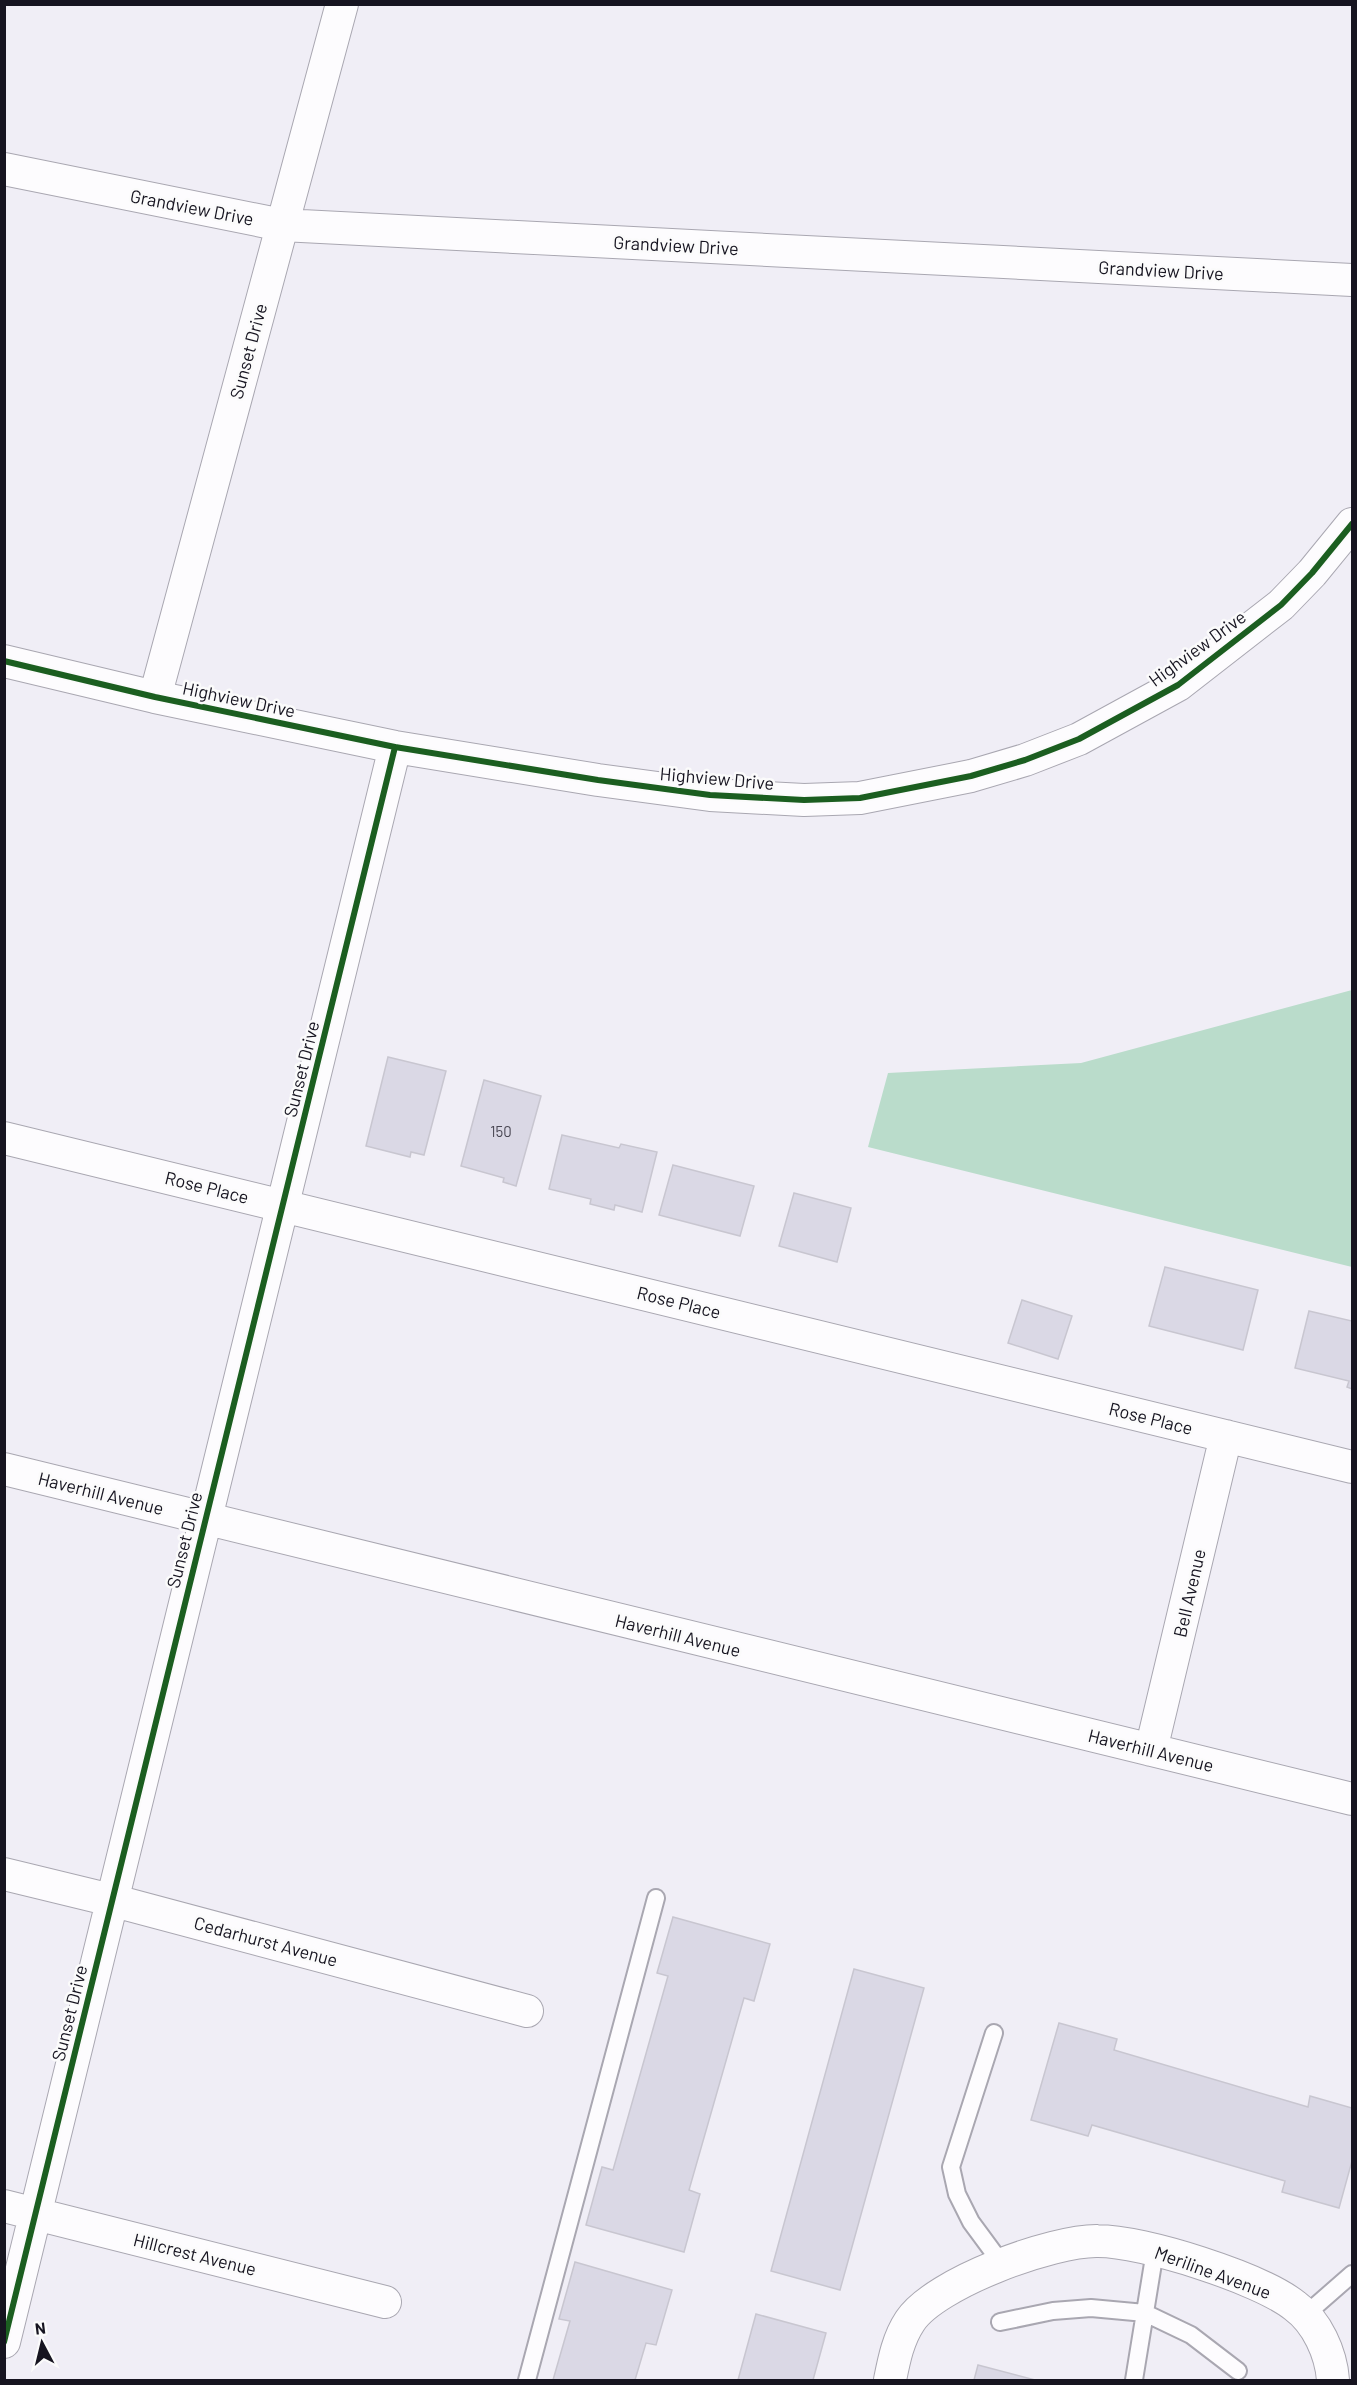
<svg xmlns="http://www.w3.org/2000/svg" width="1357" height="2385" font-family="Barlow,sans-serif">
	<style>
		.forest { fill: #badccb }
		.building { fill: #dad8e5; stroke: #c8c6d0; stroke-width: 1.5 }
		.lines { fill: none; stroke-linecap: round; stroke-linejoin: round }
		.service-casing { stroke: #a9a7b1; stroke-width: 20 }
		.minor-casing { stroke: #a9a7b1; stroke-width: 34 }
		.service { stroke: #fdfcfe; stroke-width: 16 }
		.minor { stroke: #fdfcfe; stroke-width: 32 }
		.cycleway-casing { stroke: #fbfbfb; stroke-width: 10 }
		.cycleway { stroke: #1b5e20; stroke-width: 6 }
		.labels { text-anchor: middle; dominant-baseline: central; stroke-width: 5; stroke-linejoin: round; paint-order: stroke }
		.number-label { font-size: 15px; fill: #494753 }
		.street-label { font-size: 18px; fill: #161420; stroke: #fbfbfb }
	</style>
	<rect width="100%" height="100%" fill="#f0eef6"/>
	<path class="forest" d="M1352 990V1267L868 1147 888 1073 1081 1063Z"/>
	<path class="building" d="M388 1057 446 1071 424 1155 411 1152 410 1157 366 1146Z
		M484 1080 541 1096 516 1186 503 1182 504 1178 461 1166Z
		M562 1135 619 1148 621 1144 657 1152 642 1212 615 1205 614 1210 590 1204 591 1199 549 1189Z
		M673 1165 754 1186 740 1236 659 1215Z
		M794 1193 851 1208 837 1262 779 1246Z
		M1165 1267 1258 1290 1243 1350 1149 1326Z
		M1022 1300 1072 1316 1058 1359 1008 1343Z
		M1309 1311 1352 1321V1389L1347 1387 1349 1381 1295 1368Z
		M673 1917 770 1944 754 2001 744 1998 689 2190 700 2194 684 2252 586 2225 602 2167 613 2170 668 1976 657 1973Z
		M854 1969 924 1988 840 2290 771 2271Z
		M1059 2023 1117 2039 1114 2050 1308 2107 1310 2096 1352 2108V2161L1339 2208 1282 2192 1285 2181 1092 2125 1088 2136 1031 2120Z
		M575 2262 672 2290 656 2345 646 2343 635 2380H553L570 2321 559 2319Z
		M756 2314 826 2333 813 2380H738Z
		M978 2365 1035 2380H974Z"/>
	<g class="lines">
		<g class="service-casing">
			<path id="service" d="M994 2033 951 2167 957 2194 971 2222 1002 2264
				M1304 2316 1352 2274
				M1000 2322 1053 2311 1091 2308 1145 2313 1191 2335 1238 2371
				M527 2380 656 1898
				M1134 2380 1155 2251"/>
		</g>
		<g class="minor-casing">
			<path id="minor" d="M4 169 282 225 1352 280
				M4 661 155 697 395 747 598 780 710 795 804 800 860 798 971 776 1025 760 1079 739 1178 685 1281 605 1312 573 1352 524
				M155 697 342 4
				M4 1138 1352 1467
				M4 1469 1352 1799
				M1151 1750 1226 1436
				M4 1874 111 1900 527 2011
				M4 2206 385 2302
				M4 2342 395 747
				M890 2380C894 2360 898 2339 910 2321 935 2283 1053 2240 1098 2241 1143 2241 1260 2278 1295 2306 1317 2322 1331 2353 1333 2380"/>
		</g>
		<use href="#service" class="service"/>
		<use href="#minor" class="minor"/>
		<g class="cycleway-casing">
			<path id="cycleway" d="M4 661 155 697 395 747 598 780 710 795 804 800 860 798 971 776 1025 760 1079 739 1178 685 1281 605 1312 573 1352 524
				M4 2342 395 747"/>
		</g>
		<use href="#cycleway" class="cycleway"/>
	</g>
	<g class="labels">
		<g class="number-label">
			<text x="501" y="1131">150</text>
		</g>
		<g class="street-label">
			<text transform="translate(192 207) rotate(11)">Grandview Drive</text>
			<text transform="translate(676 245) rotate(3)">Grandview Drive</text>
			<text transform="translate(1161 270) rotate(3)">Grandview Drive</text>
			<text transform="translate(248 351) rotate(-75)">Sunset Drive</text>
			<text transform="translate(1197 648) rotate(-36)">Highview Drive</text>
			<text transform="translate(239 699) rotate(12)">Highview Drive</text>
			<text transform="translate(717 778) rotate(5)">Highview Drive</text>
			<text transform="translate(301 1069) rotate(-76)">Sunset Drive</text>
			<text transform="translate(207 1187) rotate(14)">Rose Place</text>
			<text transform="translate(679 1302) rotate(14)">Rose Place</text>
			<text transform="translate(1151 1418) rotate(14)">Rose Place</text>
			<text transform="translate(101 1493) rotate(14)">Haverhill Avenue</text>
			<text transform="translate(184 1540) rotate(-76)">Sunset Drive</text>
			<text transform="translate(1189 1593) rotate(-77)">Bell Avenue</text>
			<text transform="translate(678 1635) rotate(14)">Haverhill Avenue</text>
			<text transform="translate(1151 1750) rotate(14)">Haverhill Avenue</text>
			<text transform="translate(266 1941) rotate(15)">Cedarhurst Avenue</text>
			<text transform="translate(69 2013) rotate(-76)">Sunset Drive</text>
			<text transform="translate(195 2254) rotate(14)">Hillcrest Avenue</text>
			<text transform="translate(1213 2272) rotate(20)">Meriline Avenue</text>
		</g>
	</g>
	<rect width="1357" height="2385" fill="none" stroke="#161420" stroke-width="12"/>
	<g transform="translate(42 2343) rotate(353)" stroke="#fbfbfb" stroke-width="4.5" paint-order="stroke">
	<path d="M0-4.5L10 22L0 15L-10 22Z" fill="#161420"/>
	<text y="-9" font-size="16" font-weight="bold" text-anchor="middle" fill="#161420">N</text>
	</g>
</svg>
